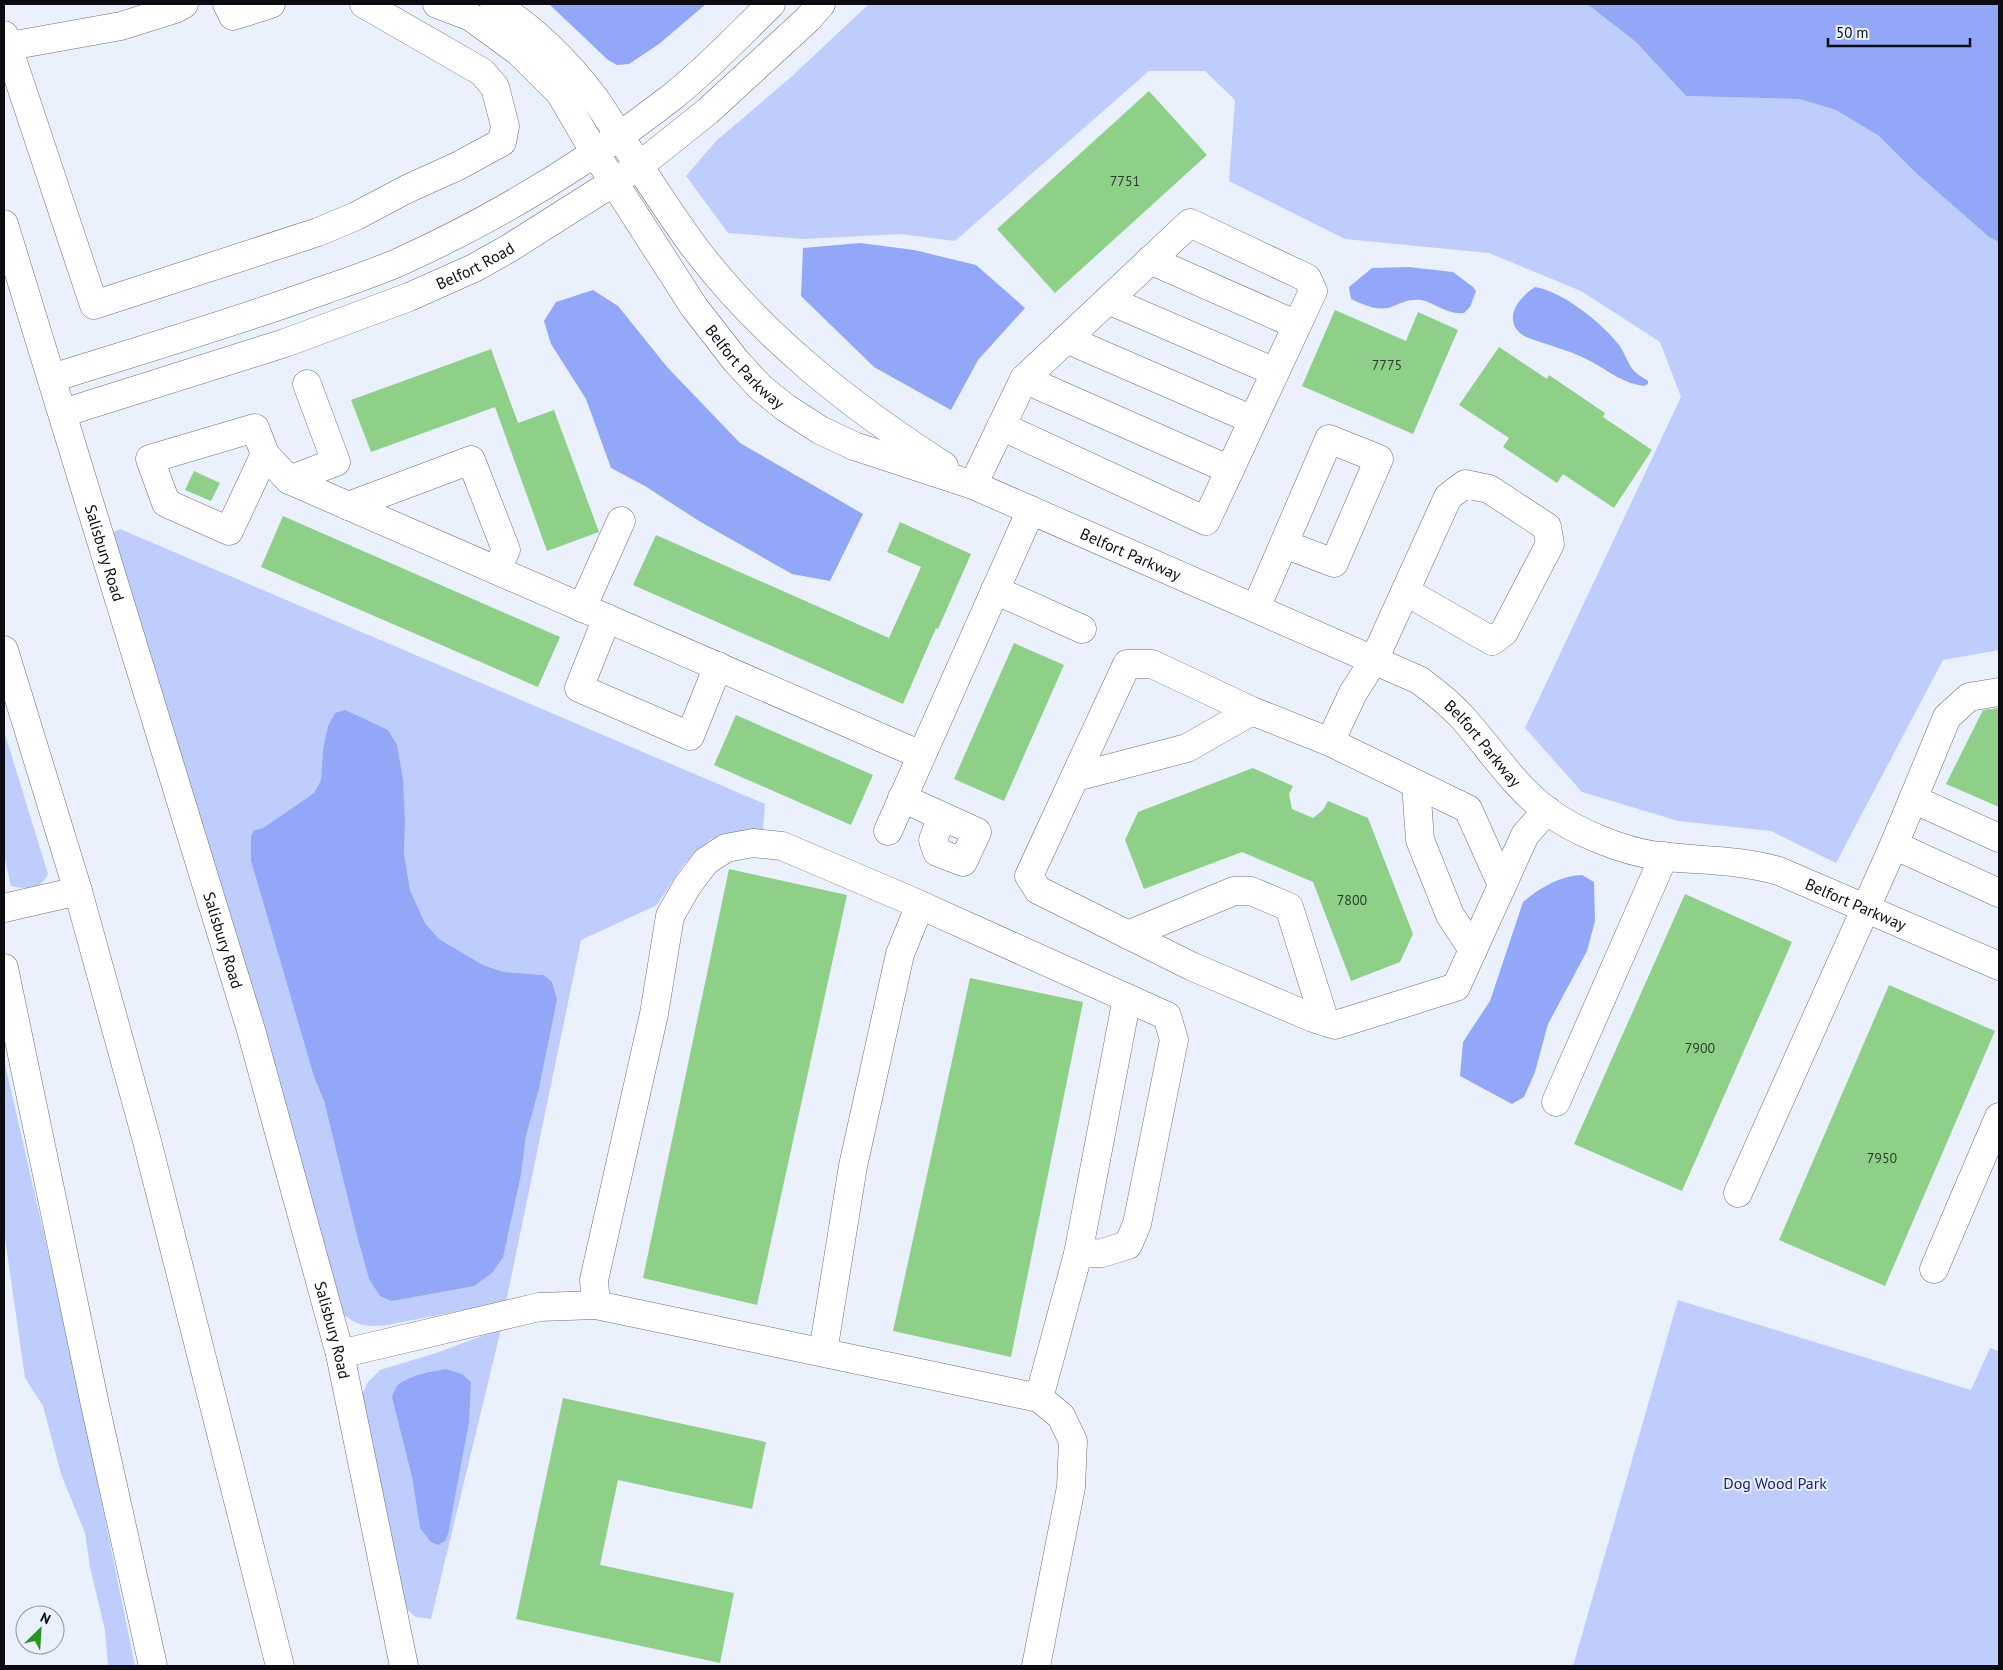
<svg xmlns="http://www.w3.org/2000/svg" width="2003" height="1670" font-family="'PT Sans',sans-serif">
	<style>
		.green { fill: #bfcdfd; fill-rule: evenodd }
		.water { fill: #92a7f7 }
		.building { fill: #8fd088 }
		.lines { fill: none; stroke-linecap: round; stroke-linejoin: round }
		.minor-casing { stroke: #6c6f7b; stroke-width: 29 }
		.highway-casing { stroke: #6c6f7b; stroke-width: 29 }
		.minor { stroke: #fff; stroke-width: 28 }
		.highway { stroke: #fff; stroke-width: 28 }
		.labels { text-anchor: middle; dominant-baseline: central; stroke-width: 4; stroke-linejoin: round; paint-order: stroke }
		.number-label { font-size: 14px; fill: #2c3d2f }
		.street-label { font-size: 16px; fill: #0b0c11; stroke: #ebf0fd }
		.park-label { font-size: 16px; fill: #1a1b76; stroke: #ebf0fd }
	</style>
	<rect width="100%" height="100%" fill="#ebf0fd"/>
	<path class="green" d="M869 4H1587L1636 42 1686 96 1799 99 1836 110 1879 136 1916 173 1989 237 1999 242V650L1943 660 1836 863 1771 831 1678 821 1582 792 1525 728 1681 397 1660 342 1581 291 1489 253 1345 239 1229 181 1235 100 1205 71H1149L955 241 900 234 804 239 728 233 686 176 716 141 790 78Z
		M120 529 765 804 763 830 711 839 683 865 657 905 581 940 506 1302 387 1325C367 1327 358 1327 342 1313L108 535ZM328 726 405 823 404 853 410 890 425 923 439 939 483 965 504 972 544 975 557 1000 539 1089 526 1136 521 1175 503 1258 492 1273 369 1279 357 1236 324 1101 314 1077 251 861V836L254 830 263 828 314 793 321 780 323 749Z
		M4 731 48 874C40 891 26 889 11 886L4 855Z
		M4 1060 71 1352 135 1666H108L105 1630 90 1567 85 1533 61 1474 43 1406 25 1378 4 1231Z
		M1678 1300 1971 1390 1990 1348 1999 1351V1666H1573Z
		M501 1329 431 1619 416 1617 403 1607 361 1397 368 1382 380 1370 436 1353ZM446 1370 462 1374 420 1528 412 1477 431 1371Z"/>
	<path class="water" d="M549 4H706L659 44 629 64 617 65 608 60Z
		M1587 4H1999V242L1989 237 1916 173 1879 136 1836 110 1799 99 1686 96 1636 42Z
		M860 243 914 250 976 265 1025 308 978 360 951 410 874 367 801 296 803 248Z
		M1409 267 1453 272 1473 287 1476 291 1470 307 1464 313C1447 315 1436 303 1421 300 1408 299 1402 303 1391 307 1377 312 1363 304 1351 299L1349 287 1372 268Z
		M1535 287C1562 291 1602 323 1619 345 1625 353 1628 365 1635 372 1638 375 1644 378 1648 381V384L1644 386C1623 383 1610 372 1592 362 1572 351 1548 345 1526 337 1501 323 1516 299 1535 287Z
		M593 290 618 306 668 368 740 443 863 514 830 581 792 574 699 521 645 486 611 468 586 399 551 344 544 321 556 302Z
		M345 710 388 730 397 745 403 780 405 823 404 853 410 890 425 923 439 939 483 965 504 972 544 975 552 982 557 1000 539 1089 526 1136 521 1175 503 1258 492 1273 474 1286 392 1301 380 1296 369 1279 357 1236 324 1101 314 1077 251 861V836L254 830 263 828 314 793 321 780 323 749 328 726 335 713Z
		M1582 875 1594 882 1595 921 1587 951 1548 1024 1535 1072 1524 1097 1512 1104 1460 1076 1463 1042 1490 1001 1523 902C1539 888 1560 876 1582 875Z
		M446 1369 462 1374 471 1382 469 1422 448 1534 445 1541 438 1545 431 1542 420 1528 412 1477 392 1397C393 1394 395 1389 397 1386 406 1376 433 1371 446 1369Z"/>
	<path class="building" d="M1149 91 1207 155 1055 293 997 229Z
		M1335 310 1406 341 1418 312 1458 330 1413 434 1302 386Z
		M1499 347 1547 379 1549 375 1605 413 1603 417 1652 450 1614 508 1563 474 1557 483 1503 447 1509 438 1459 405Z
		M491 349 518 423 554 410 599 532 547 551 495 407 371 452 351 400Z
		M194 471 220 483 211 501 185 490Z
		M283 516 560 637 538 687 261 567Z
		M900 522 971 554 938 629 936 628 903 704 633 585 656 535 889 638 921 567 887 552Z
		M1014 643 1064 665 1004 801 954 779Z
		M1999 708V807L1946 784 1983 710Z
		M736 715 873 775 851 825 714 765Z
		M1253 768 1293 786 1289 794 1292 809 1313 818 1323 810 1328 801 1368 818 1413 934 1400 962 1351 981 1313 882 1242 852 1144 889 1125 840 1138 812Z
		M729 869 847 895 757 1305 643 1278Z
		M1685 894 1792 942 1682 1191 1574 1144Z
		M970 978 1083 1002 1011 1357 893 1331Z
		M1889 985 1995 1031 1885 1286 1779 1240Z
		M563 1398 766 1442 752 1509 618 1480 600 1565 734 1593 720 1663 516 1619Z"/>
	<g class="lines">
		<g class="minor-casing">
			<g id="minor">
				<path d="M227 4 233 16 271 4"/>
				<path id="s1" d="M437 4 471 17 519 52 560 93 595 153 694 307 736 361 761 388 786 408 820 430 854 446 973 485 1419 680C1434 691 1449 703 1462 717 1490 748 1513 785 1546 810 1575 832 1622 851 1658 856 1701 861 1737 859 1779 871L1999 966"/>
				<path d="M494 4C532 27 566 61 593 96 603 109 611 124 620 137 644 173 667 210 692 244 760 335 849 405 944 466"/>
				<path d="M4 35 94 305 318 232 356 216 407 189 458 166 502 142 505 126 495 87 482 72 364 4"/>
				<path d="M4 47 121 26 175 9 184 4"/>
				<path id="s2" d="M4 224 251 1030 340 1354 404 1666"/>
				<path d="M1150 260 1297 325"/>
				<path d="M1108 300 1275 372"/>
				<path d="M1066 339 1253 420"/>
				<path d="M52 378C144 349 236 322 327 289 350 281 374 273 397 263 495 219 587 163 672 97 707 69 739 35 771 4"/>
				<path d="M1024 379 1230 470"/>
				<path id="s3" d="M63 413 285 343 409 297 474 268 508 249 639 166 708 111 808 19 821 4"/>
				<path d="M265 454 229 531 166 503 150 459 255 428 265 454 289 480 921 755"/>
				<path d="M289 480 336 462 307 384"/>
				<path d="M973 485 1024 379 1190 223 1307 278 1313 291 1206 521 1001 426"/>
				<path d="M348 506 471 460 506 550 496 570"/>
				<path d="M995 590 1082 629"/>
				<path d="M1405 591 1492 641 1504 632 1550 544 1547 527 1489 489 1465 484 1448 497 1374 660 1353 693 1330 742 1252 711 1152 664H1127L1029 876 1038 890 1193 967 1313 1018 1335 1025 1456 987 1525 835 1547 810"/>
				<path d="M582 608 621 521"/>
				<path d="M1256 608 1329 439 1379 459 1334 563 1284 544"/>
				<path d="M607 618 579 688 690 736 718 666"/>
				<path d="M1330 742 1468 809 1502 885"/>
				<path d="M1076 777 1187 748 1252 711"/>
				<path d="M1416 785 1420 840 1450 915 1473 950"/>
				<path d="M902 798 977 832 963 862 937 852 933 840 942 816"/>
				<path d="M1913 799 1999 838"/>
				<path d="M888 831 1031 510"/>
				<path d="M1894 845 1947 717 1969 697 1999 692"/>
				<path d="M4 908 78 891"/>
				<path d="M1128 935 1234 891H1251L1289 907 1325 1022"/>
				<path d="M1556 1102 1664 856"/>
				<path d="M1738 1193 1894 845 1999 893"/>
				<path d="M1934 1269 1999 1117"/>
				<path d="M596 1305 594 1280 654 1014 670 916 687 886 706 861 726 848 753 843 782 846 909 900 1167 1016 1174 1040 1137 1224 1128 1245 1102 1253 1078 1254"/>
				<path d="M823 1352 853 1166 900 954 920 905"/>
				<path d="M340 1354 539 1307 596 1305 1039 1398 1078 1254 1127 998"/>
				<path d="M1036 1666 1071 1487 1073 1441 1061 1416 1039 1398"/>
			</g>
		</g>
		<g class="highway-casing">
			<path id="highway" d="M4 650 78 891 147 1141 280 1666
				M4 968 95 1405 153 1666"/>
		</g>
		<use href="#minor" class="minor"/>
		<use href="#highway" class="highway"/>
	</g>
	<g class="labels">
		<g class="number-label">
			<text x="1125" y="181">7751</text>
			<text x="1387" y="365">7775</text>
			<text x="1352" y="900">7800</text>
			<text x="1700" y="1048">7900</text>
			<text x="1882" y="1158">7950</text>
		</g>
		<g class="street-label">
			<text stroke="none"><textPath href="#s3" startOffset="438">Belfort Road</textPath></text>
			<text stroke="none"><textPath href="#s1" startOffset="485">Belfort Parkway</textPath></text>
			<text stroke="none"><textPath href="#s2" startOffset="344">Salisbury Road</textPath></text>
			<text stroke="none"><textPath href="#s1" startOffset="919">Belfort Parkway</textPath></text>
			<text stroke="none"><textPath href="#s1" startOffset="1324">Belfort Parkway</textPath></text>
			<text stroke="none"><textPath href="#s1" startOffset="1744">Belfort Parkway</textPath></text>
			<text stroke="none"><textPath href="#s2" startOffset="749">Salisbury Road</textPath></text>
			<text stroke="none"><textPath href="#s2" startOffset="1154">Salisbury Road</textPath></text>
		</g>
		<g class="park-label">
			<text x="1775" y="1483">Dog Wood Park</text>
		</g>
	</g>
	<rect width="2003" height="1670" fill="none" stroke="#0b0c11" stroke-width="10"/>
	<g transform="translate(40 1630) rotate(25)"><circle r="24" fill="#ebf0fd" stroke="#91959f"/>
	<path d="M0-4L9 19L0 12L-9 19Z" fill="#29951e"/>
	<text y="-8" font-size="14" font-weight="bold" text-anchor="middle" fill="#0b0c11">N</text>
	</g>
	<path d="M1828 38v8h142v-8" fill="none" stroke="#0b0c11" stroke-width="2.5"/>
	<text x="1836" y="38" font-size="15" fill="#0b0c11" stroke="#ebf0fd" stroke-width="4" paint-order="stroke">50 m</text>
</svg>
